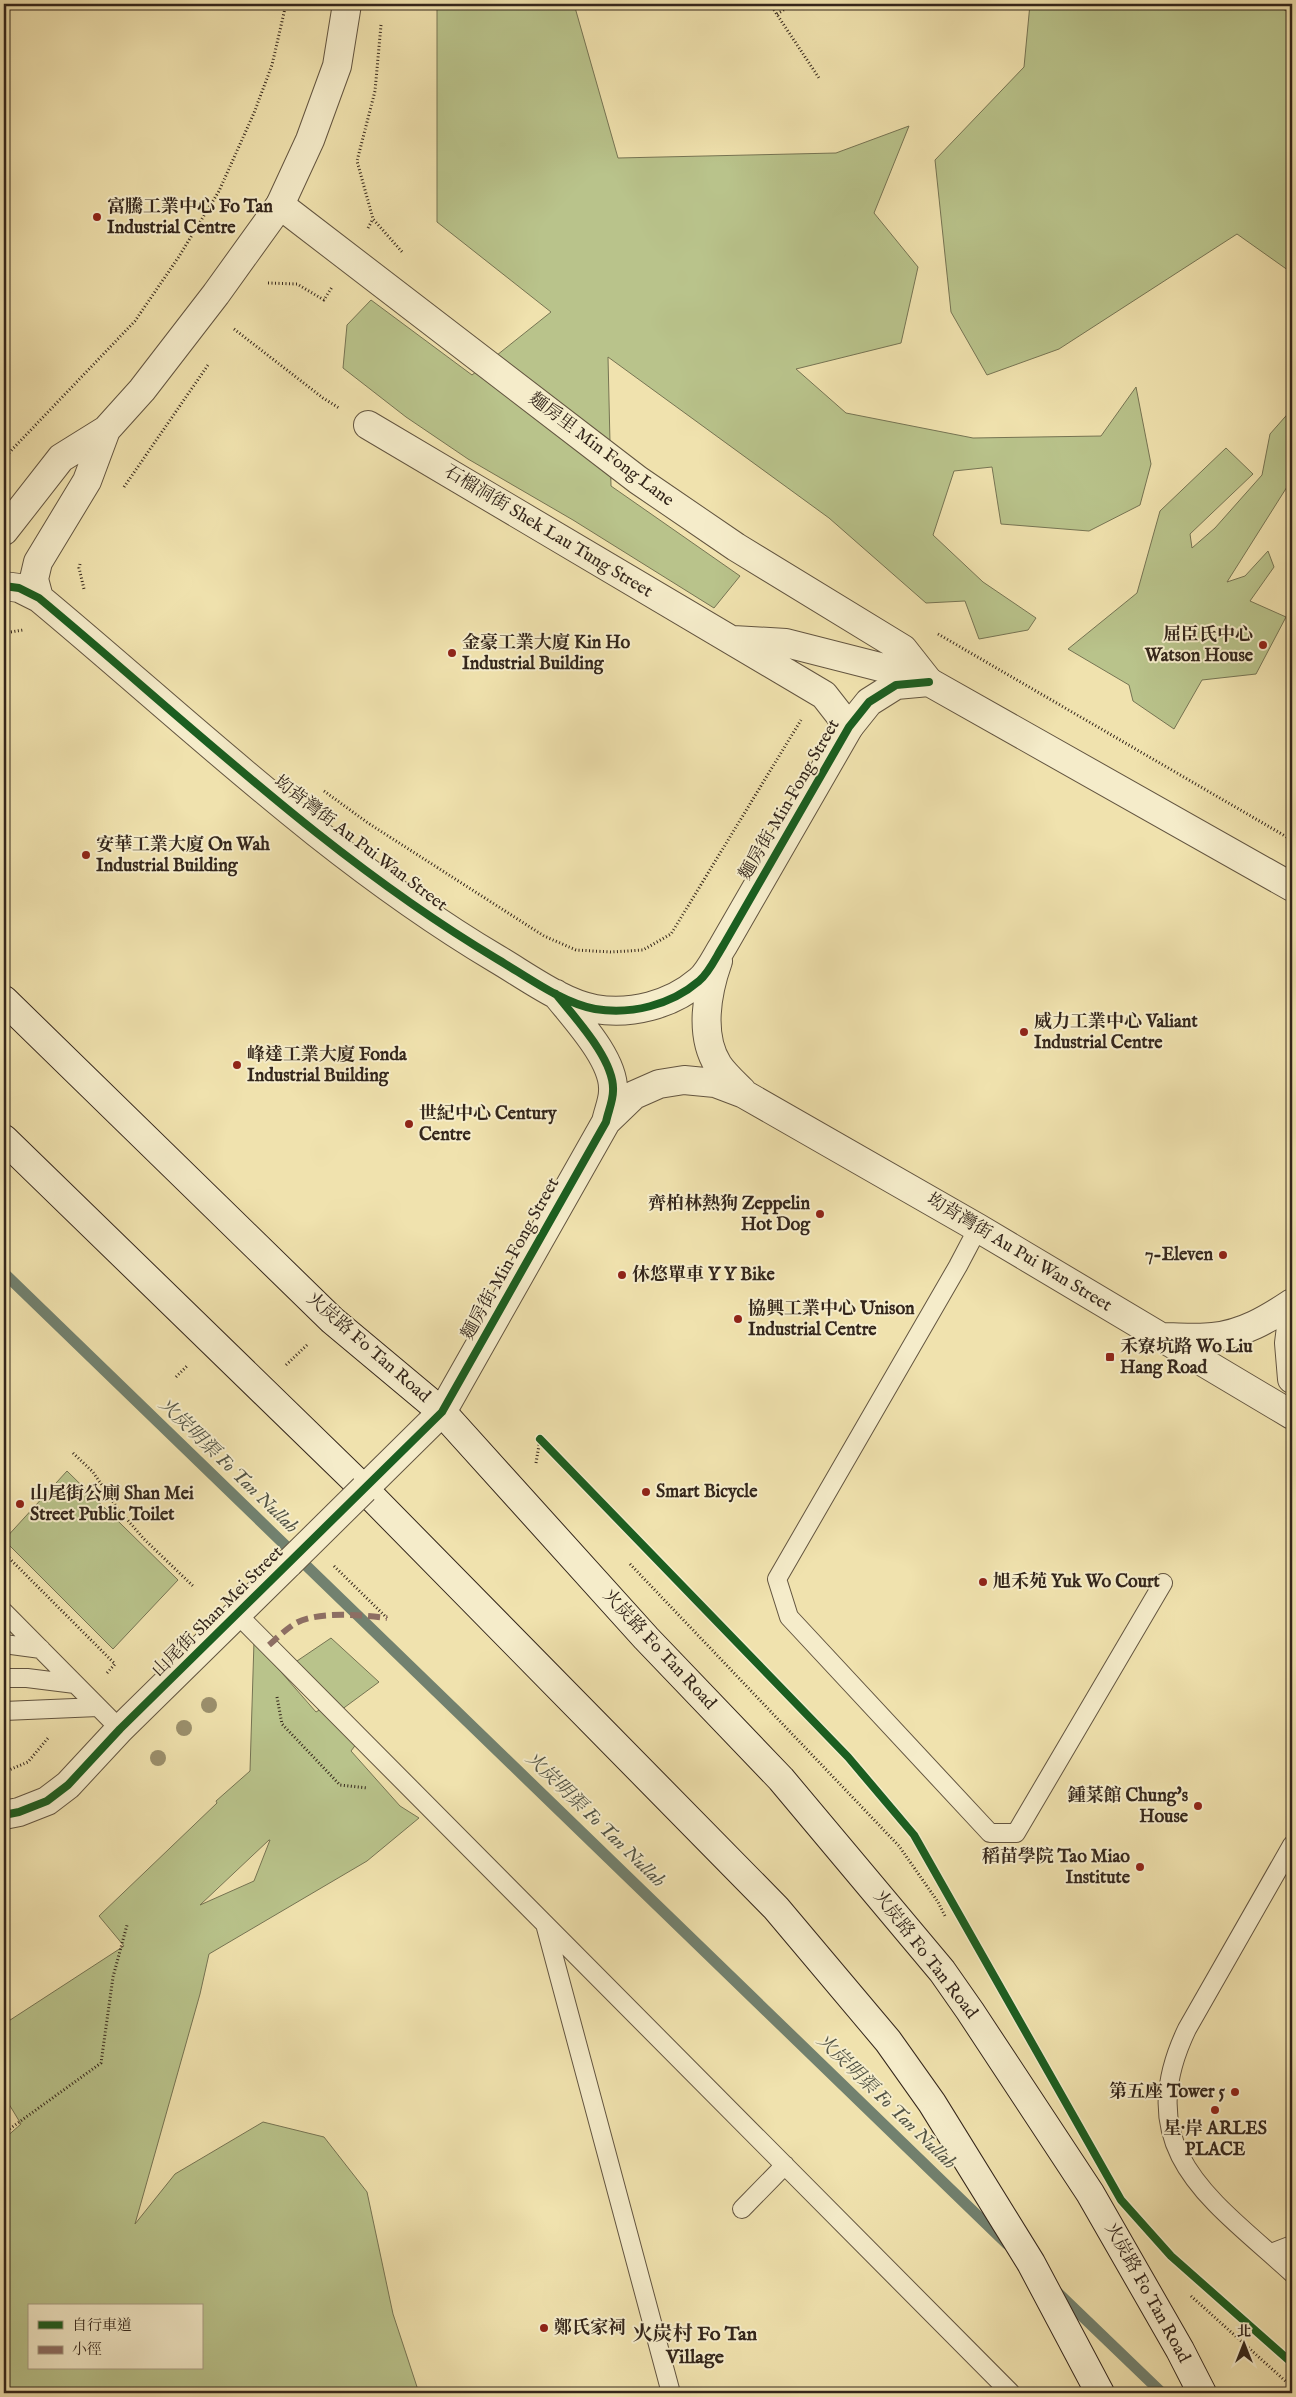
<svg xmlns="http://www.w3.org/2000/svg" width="1296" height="2397" font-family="'IM FELL English','Noto Serif TC',serif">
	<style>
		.green { fill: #b9c38b; stroke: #767453; fill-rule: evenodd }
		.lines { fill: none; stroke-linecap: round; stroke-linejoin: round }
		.stream { stroke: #72816f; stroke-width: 11 }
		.service-casing { stroke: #635540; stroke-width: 20 }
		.minor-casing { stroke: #635540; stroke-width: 30 }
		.tertiary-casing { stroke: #635540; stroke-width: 30 }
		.secondary-casing { stroke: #34261b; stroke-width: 30 }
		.path { stroke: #34261b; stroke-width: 3; stroke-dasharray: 1 2.5; stroke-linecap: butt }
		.service { stroke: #f5ecca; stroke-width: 18 }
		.minor { stroke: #f5ecca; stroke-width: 28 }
		.tertiary { stroke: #f5ecca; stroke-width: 28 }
		.secondary { stroke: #f5ecca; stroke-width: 28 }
		.tertiary-bridge-casing { stroke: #635540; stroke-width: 30; stroke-linecap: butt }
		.tertiary-bridge { stroke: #f5ecca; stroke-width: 28 }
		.quiet { stroke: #8d6e63; stroke-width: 6; stroke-dasharray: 12 6; stroke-linecap: butt }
		.cycleway-casing { stroke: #f5ecca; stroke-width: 11 }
		.cycleway { stroke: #1b5e20; stroke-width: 8 }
		.tree { fill: #9b906d }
		.poi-dot { fill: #8f2418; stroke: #f5ecca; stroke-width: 2 }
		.labels { text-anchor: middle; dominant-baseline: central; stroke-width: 4; stroke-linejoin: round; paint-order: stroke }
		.poi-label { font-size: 18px; font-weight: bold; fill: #34261b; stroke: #f5ecca; text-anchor: start }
		.street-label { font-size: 18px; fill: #34261b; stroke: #f5ecca }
		.water-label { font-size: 19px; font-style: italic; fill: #535445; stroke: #f5ecca }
		.quarter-label { font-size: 20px; font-weight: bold; fill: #34261b; stroke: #f5ecca }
	</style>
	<rect width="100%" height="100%" fill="#f0e2ae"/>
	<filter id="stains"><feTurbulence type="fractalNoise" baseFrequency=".004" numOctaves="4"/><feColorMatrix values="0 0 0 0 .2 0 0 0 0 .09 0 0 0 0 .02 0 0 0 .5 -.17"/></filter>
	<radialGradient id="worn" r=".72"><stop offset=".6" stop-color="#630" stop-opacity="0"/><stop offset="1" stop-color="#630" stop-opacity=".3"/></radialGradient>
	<path class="green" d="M437 4H574L618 158 836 153 909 126 874 213 918 267 901 343 796 369 846 413 973 438 1101 436 1136 387 1151 464 1140 505 1089 531 1001 524 992 467 954 471 933 535 983 582 1036 618 1028 630 979 639 965 601 926 603 829 518 608 357 611 486 740 576 714 608 573 520 468 459 406 417 343 368 347 325 371 300 472 375 551 312 437 222Z
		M1030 4H1273L1292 14V273L1237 234 1059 349 987 375 951 312 935 160 1024 67Z
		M1292 409V479L1227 582 1245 576 1268 551 1274 567 1250 601 1286 617 1256 674 1202 680 1174 729 1133 701 1129 685 1068 649 1137 593 1160 511 1226 448 1253 474 1190 534 1192 548 1215 528 1262 475 1270 434Z
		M67 1471 178 1580 113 1649 4 1540Z
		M331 1638 379 1682 341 1710 294 1663Z
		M254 1641 316 1712 321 1709 360 1739 351 1751 400 1806 419 1818 367 1861 209 1954 200 1994 135 2224 175 2174 263 2122 324 2137 367 2192 393 2314 419 2393H4V2139L21 2124 4 2096V2024L124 1946 99 1916 217 1803 216 1801 250 1771ZM270 1840 254 1881 200 1905 269 1840ZM29 2306H201V2368H29Z"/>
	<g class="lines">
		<path class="stream" d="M4 1273 1007 2244
			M1057 2292 1162 2393"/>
		<g class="service-casing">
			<path id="service" d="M978 1228 958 1266 777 1579 789 1617 990 1833H1016L1163 1583
				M4 1612 120 1729
				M237 1614 1011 2393
				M4 1644 41 1649
				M4 1678H27L75 1684
				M4 1711 98 1707
				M1292 1845 1187 2029C1129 2150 1212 2200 1292 2273
				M545 1924 671 2393
				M742 2209 785 2165
				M1271 2253 1292 2245"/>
		</g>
		<g class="minor-casing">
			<path id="minor" d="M280 205 638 480 736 547 903 649 929 682
				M368 425 824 695 849 727
				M733 640 786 643 888 669 929 682"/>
		</g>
		<g class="tertiary-casing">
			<path id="tertiary" d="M4 531 61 458 106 430 142 390 216 294 280 205 310 140 337 66 347 4
				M4 586 19 588 39 598C188 722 329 859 497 959 526 976 562 1003 595 1009 631 1015 671 1005 699 981 709 973 716 957 723 946L849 727 869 702 896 685 929 682 1292 887
				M39 598 34 579 38 562 87 481 106 430
				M718 961C707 992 699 1035 718 1065 724 1074 734 1083 742 1091
				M606 1122 634 1095 659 1084 684 1080 715 1083 744 1094 978 1228 1292 1415
				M1292 1319 1289 1343 1292 1379
				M1162 1337C1178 1337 1196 1339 1213 1337 1243 1334 1268 1319 1292 1303
				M364 1489 442 1412 606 1122C608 1112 613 1101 613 1091 615 1060 575 1018 556 994
				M4 1815 19 1812 47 1801 68 1785 120 1729 289 1563"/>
		</g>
		<g class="secondary-casing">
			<path id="secondary" d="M4 1000 332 1320 442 1412 646 1638 781 1779 942 1971 970 2011 1090 2193 1180 2350 1202 2393
				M4 1139 364 1489 776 1908 888 2041 932 2103 1031 2263 1100 2393"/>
		</g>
		<path class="path" d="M770 4 819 78
			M777 14 793 4
			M381 25 375 91 357 161 373 219 403 253
			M368 228 373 219
			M268 283 297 284 324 300 332 287
			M234 329 323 398 339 408
			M4 458 135 321 178 258 219 191 254 113 272 65 286 4
			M124 487 208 365
			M80 564 79 568 84 589
			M4 633 23 630
			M938 634 1292 840
			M324 791 368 823 544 936 576 950 611 952 643 950 671 934 801 720
			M286 1365 307 1345
			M176 1377 188 1365
			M541 1440 561 1461
			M73 1453 93 1472 118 1509 144 1539 194 1587
			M536 1463 540 1439
			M272 1508 284 1519
			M4 1553 115 1664 107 1673
			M630 1564 899 1846 938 1902 946 1918
			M334 1566 387 1618
			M277 1697 282 1724 340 1785 367 1788
			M4 1772 28 1762 48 1738
			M4 2133 101 2063 113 1977 127 1925
			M1191 2296 1292 2387"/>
		<use href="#service" class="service"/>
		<use href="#minor" class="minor"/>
		<use href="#tertiary" class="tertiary"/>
		<use href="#secondary" class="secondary"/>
		<g class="tertiary-bridge-casing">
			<path id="tertiary-bridge" d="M289 1563 364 1489"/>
		</g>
		<use href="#tertiary-bridge" class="tertiary-bridge"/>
		<path class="quiet" d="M269 1645C277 1638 286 1629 296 1623 318 1611 363 1615 387 1618"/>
		<g class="cycleway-casing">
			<path id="cycleway" d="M4 586 19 588 39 598C188 722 329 859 497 959 526 976 562 1003 595 1009 631 1015 671 1005 699 981 709 973 716 957 723 946L849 727 869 702 896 685 929 682
				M540 1439 848 1757 914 1835 1121 2200 1171 2256 1292 2363
				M4 1815 19 1812 47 1801 68 1785 120 1729 442 1412 606 1122C608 1112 613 1101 613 1091 615 1060 575 1018 556 994"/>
		</g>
		<use href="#cycleway" class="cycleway"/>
	</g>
	<g class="tree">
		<circle cx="209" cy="1705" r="8"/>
		<circle cx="184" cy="1728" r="8"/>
		<circle cx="158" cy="1758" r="8"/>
	</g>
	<g class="poi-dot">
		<circle cx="97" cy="217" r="5"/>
		<circle cx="1263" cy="645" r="5"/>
		<circle cx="452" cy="653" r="5"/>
		<circle cx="86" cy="855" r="5"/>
		<circle cx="1024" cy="1032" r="5"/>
		<circle cx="237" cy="1065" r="5"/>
		<circle cx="409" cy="1124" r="5"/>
		<circle cx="820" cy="1214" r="5"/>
		<circle cx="1223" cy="1255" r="5"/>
		<circle cx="622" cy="1275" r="5"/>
		<circle cx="738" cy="1319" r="5"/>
		<rect x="1105" y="1352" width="10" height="10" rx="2.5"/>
		<circle cx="646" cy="1492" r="5"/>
		<circle cx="20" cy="1504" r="5"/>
		<circle cx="983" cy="1582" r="5"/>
		<circle cx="1198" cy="1806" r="5"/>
		<circle cx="1140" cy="1867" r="5"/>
		<circle cx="1235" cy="2092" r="5"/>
		<circle cx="1215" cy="2110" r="5"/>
		<circle cx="544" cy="2328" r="5"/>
	</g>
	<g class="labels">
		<g class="poi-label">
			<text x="107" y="207">富騰工業中心 Fo Tan<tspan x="107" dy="21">Industrial Centre</tspan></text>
			<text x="1253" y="635" text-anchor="end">屈臣氏中心<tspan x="1253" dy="21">Watson House</tspan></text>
			<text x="462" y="643">金豪工業大廈 Kin Ho<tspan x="462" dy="21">Industrial Building</tspan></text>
			<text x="96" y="845">安華工業大廈 On Wah<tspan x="96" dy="21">Industrial Building</tspan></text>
			<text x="1034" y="1022">威力工業中心 Valiant<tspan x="1034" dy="21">Industrial Centre</tspan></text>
			<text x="247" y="1055">峰達工業大廈 Fonda<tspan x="247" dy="21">Industrial Building</tspan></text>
			<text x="419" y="1114">世紀中心 Century<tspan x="419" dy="21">Centre</tspan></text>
			<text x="810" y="1204" text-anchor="end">齊柏林熱狗 Zeppelin<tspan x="810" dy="21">Hot Dog</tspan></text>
			<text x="1213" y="1255" text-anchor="end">7-Eleven</text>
			<text x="632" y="1275">休悠單車 Y Y Bike</text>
			<text x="748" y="1309">協興工業中心 Unison<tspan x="748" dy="21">Industrial Centre</tspan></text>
			<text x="1120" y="1347">禾寮坑路 Wo Liu<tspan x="1120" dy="21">Hang Road</tspan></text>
			<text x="656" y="1492">Smart Bicycle</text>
			<text x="30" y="1494">山尾街公廁 Shan Mei<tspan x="30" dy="21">Street Public Toilet</tspan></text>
			<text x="993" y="1582">旭禾苑 Yuk Wo Court</text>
			<text x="1188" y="1796" text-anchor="end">鍾菜館 Chung's<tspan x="1188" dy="21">House</tspan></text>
			<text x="1130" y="1857" text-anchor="end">稻苗學院 Tao Miao<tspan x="1130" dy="21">Institute</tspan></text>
			<text x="1225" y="2092" text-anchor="end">第五座 Tower 5</text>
			<text x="1215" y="2129" text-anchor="middle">星·岸 ARLES<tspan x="1215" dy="21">PLACE</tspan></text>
			<text x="554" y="2328">鄭氏家祠</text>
		</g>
		<g class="street-label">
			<text transform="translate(601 450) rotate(37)">麵房里 Min Fong Lane</text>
			<text transform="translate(548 532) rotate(31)">石榴洞街 Shek Lau Tung Street</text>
			<text transform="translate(790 800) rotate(-60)">麵房街 Min Fong Street</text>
			<text transform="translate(360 844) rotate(37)">㘭背灣街 Au Pui Wan Street</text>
			<text transform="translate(1019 1253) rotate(31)">㘭背灣街 Au Pui Wan Street</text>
			<text transform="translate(511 1259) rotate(-61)">麵房街 Min Fong Street</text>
			<text transform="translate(368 1348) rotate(41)">火炭路 Fo Tan Road</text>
			<text transform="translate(218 1612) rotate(-45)">山尾街 Shan Mei Street</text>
			<text transform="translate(659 1650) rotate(47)">火炭路 Fo Tan Road</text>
			<text transform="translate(925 1955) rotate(52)">火炭路 Fo Tan Road</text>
			<text transform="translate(1147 2293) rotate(61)">火炭路 Fo Tan Road</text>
		</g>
		<g class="water-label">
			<text transform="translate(228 1466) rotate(44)">火炭明渠 Fo Tan Nullah</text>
			<text transform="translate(595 1820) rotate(44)">火炭明渠 Fo Tan Nullah</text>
			<text transform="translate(886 2102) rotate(44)">火炭明渠 Fo Tan Nullah</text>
		</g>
		<g class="quarter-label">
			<text x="695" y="2334">火炭村 Fo Tan<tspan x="695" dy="23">Village</tspan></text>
		</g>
	</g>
	<rect width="1296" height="2397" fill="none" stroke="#f0e2ae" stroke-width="20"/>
	<rect x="5" y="5" width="1286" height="2387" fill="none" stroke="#34261b" stroke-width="2.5"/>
	<rect x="10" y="10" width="1276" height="2377" fill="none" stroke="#34261b"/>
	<rect x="28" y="2304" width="175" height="65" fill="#f5ecca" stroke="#a89d84"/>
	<rect x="38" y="2321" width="25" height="8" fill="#1b5e20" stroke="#a89d84"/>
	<text x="72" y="2330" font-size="15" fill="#34261b">自行車道</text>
	<rect x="38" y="2346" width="25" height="8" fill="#8d6e63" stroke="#a89d84"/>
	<text x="72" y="2354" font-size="15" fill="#34261b">小徑</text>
	<g transform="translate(1244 2344)" stroke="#f5ecca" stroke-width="4" paint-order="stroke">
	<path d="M0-4L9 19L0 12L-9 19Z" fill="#34261b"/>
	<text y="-8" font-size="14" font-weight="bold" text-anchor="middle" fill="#34261b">北</text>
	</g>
	<rect width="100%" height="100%" filter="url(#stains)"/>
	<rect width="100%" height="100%" fill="url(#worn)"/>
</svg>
